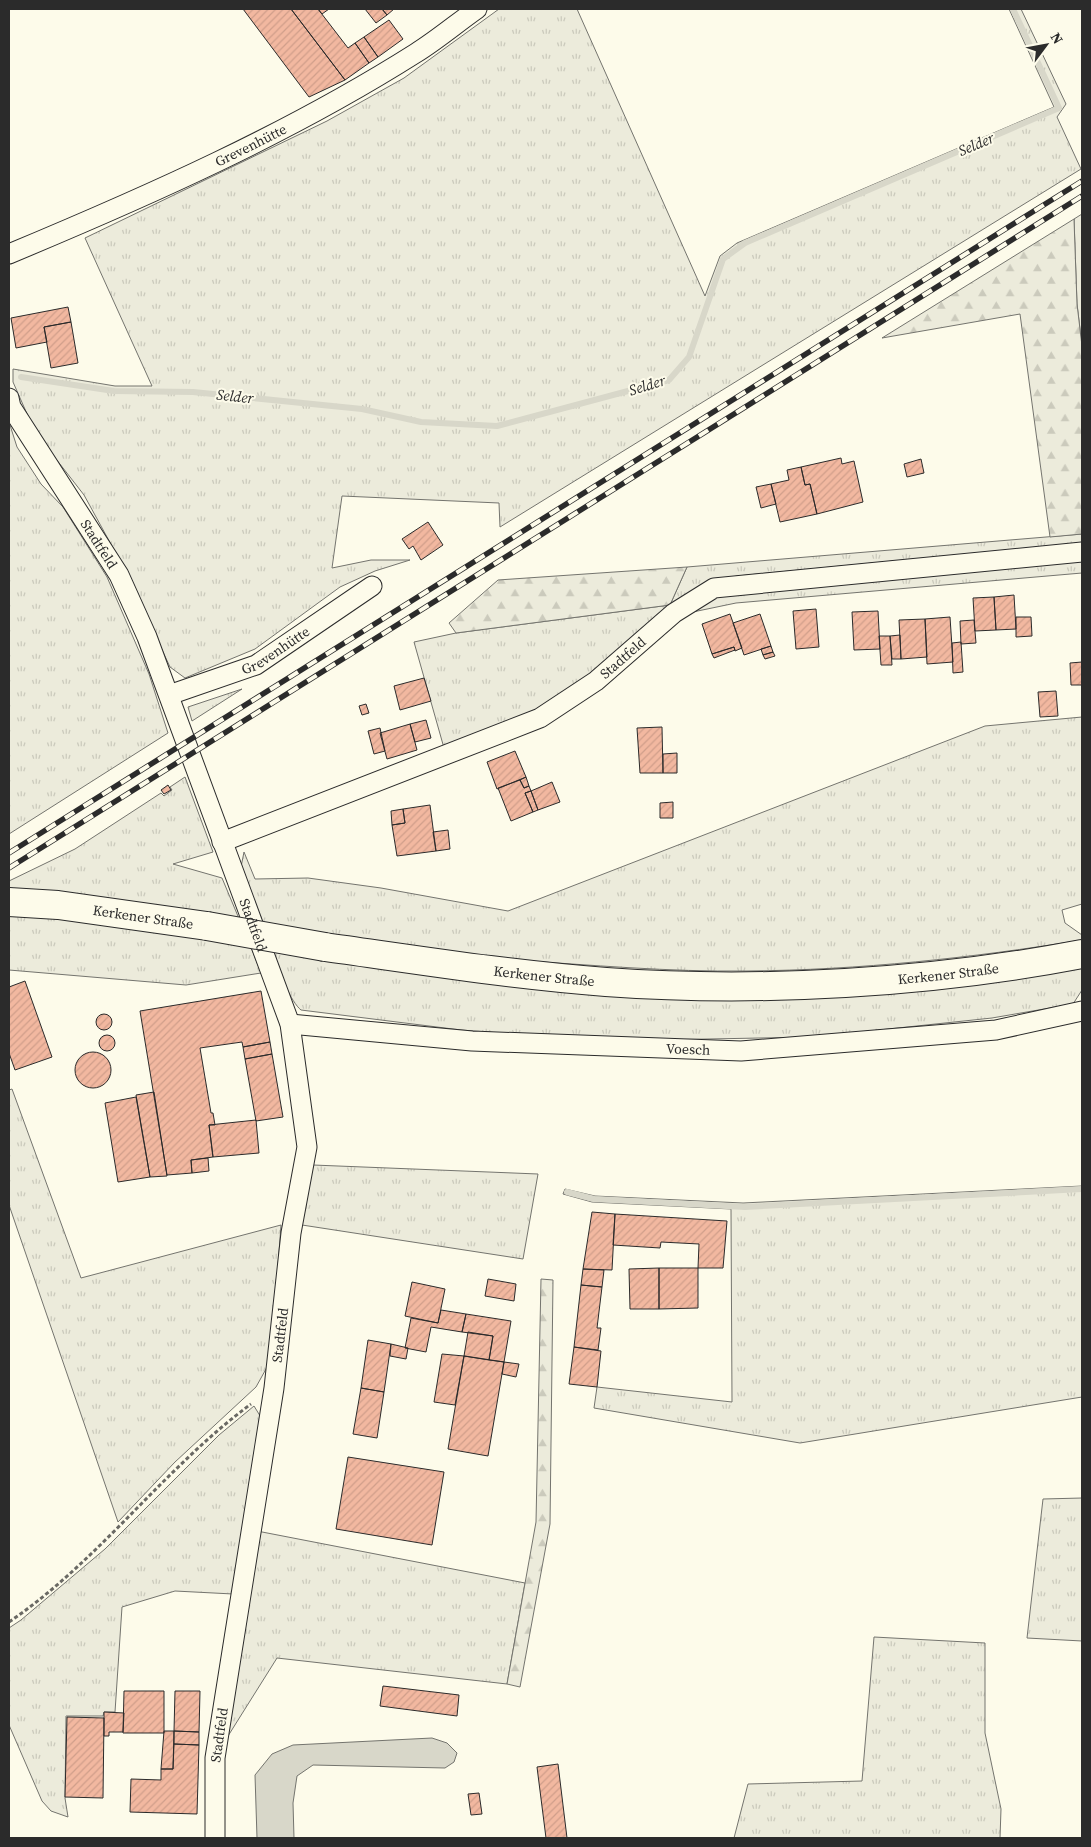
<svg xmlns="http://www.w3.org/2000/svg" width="1091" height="1847" font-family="'Source Serif 4',serif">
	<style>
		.grass { fill: url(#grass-tufts); stroke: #74746e }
		.forest { fill: url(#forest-firs); stroke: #74746e }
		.water { fill: #d8d7c9; stroke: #74746e }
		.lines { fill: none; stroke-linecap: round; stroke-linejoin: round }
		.stream { stroke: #d8d7c9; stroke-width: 6 }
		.building { fill: url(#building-hatch); stroke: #2b2b2b }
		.minor-casing { stroke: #2b2b2b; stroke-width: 21 }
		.primary-casing { stroke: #2b2b2b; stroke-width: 30 }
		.path { stroke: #6a6964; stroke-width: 3; stroke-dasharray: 4 2.5; stroke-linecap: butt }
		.minor { stroke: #fdfbea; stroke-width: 19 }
		.primary { stroke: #fdfbea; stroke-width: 28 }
		.rail-casing { stroke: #2b2b2b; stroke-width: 5.5 }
		.rail { stroke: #fdfbea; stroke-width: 4; stroke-dasharray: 11; stroke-linecap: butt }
		.primary-bridge-casing { stroke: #2b2b2b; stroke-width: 30; stroke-linecap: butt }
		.primary-bridge { stroke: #fdfbea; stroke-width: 28 }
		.labels { text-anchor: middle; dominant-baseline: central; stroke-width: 4; stroke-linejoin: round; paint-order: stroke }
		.street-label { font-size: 14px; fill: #2b2b2b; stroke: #fdfbea }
		.water-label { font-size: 15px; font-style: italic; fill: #2b2b2b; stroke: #fdfbea }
	</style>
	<defs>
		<pattern id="grass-tufts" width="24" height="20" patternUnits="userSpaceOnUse" patternTransform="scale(1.25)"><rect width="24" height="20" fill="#ecebdb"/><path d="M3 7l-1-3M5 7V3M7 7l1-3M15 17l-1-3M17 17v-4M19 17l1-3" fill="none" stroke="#cbcabc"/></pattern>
		<pattern id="forest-firs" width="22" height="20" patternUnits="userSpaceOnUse" patternTransform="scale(1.25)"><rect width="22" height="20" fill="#ecebdb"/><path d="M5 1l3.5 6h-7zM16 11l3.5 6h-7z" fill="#cbcabc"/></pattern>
		<pattern id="building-hatch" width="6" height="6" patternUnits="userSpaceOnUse" patternTransform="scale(1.25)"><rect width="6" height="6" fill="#f2b8a0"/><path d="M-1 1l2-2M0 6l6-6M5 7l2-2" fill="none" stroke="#d09e8a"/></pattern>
	</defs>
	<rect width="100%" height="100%" fill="#fdfbea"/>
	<path class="grass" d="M499 9H577L705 296 720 256 737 243 1054 107 1009 9H1021L1066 104 1057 117 1081 169 500 527 499 503 342 496 332 568 371 560H410L375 571 340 587 255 649 185 678 170 667 124 568 84 495 35 432 13 382V369L115 386H152L85 238 327 121 404 78Z
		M1082 214V346L1077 304 1074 219Z
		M9 422 17 447 41 484 63 507 107 577 149 674 168 733 9 834Z
		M1082 534V543L737 576 703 585 590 676 535 711 444 748 414 642 456 633 670 605 687 567Z
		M1082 561V573L736 603 688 613 706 599 733 594Z
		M242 689 192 721 188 707Z
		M1082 717V904L1062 910 1065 923 1082 935V940C971 958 860 970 747 971 669 972 591 965 513 960L575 989 1082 963V990L1073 1004 992 1018 813 1037 604 1041 461 1030 301 1010C282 995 251 895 241 867L244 852 255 879 308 878 381 888 508 911 985 726Z
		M185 777 213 852 173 864 222 878 240 921 9 889V881L75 849 161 793 164 796 172 790 170 787Z
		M9 913 141 928 251 947 261 973 186 985 9 970Z
		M12 1089 81 1278 281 1225 271 1360 256 1387 175 1462 118 1522 9 1205V1090Z
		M313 1165 538 1174 523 1259 302 1225Z
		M1082 1186V1397L800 1443 594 1408 597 1387 732 1402 731 1209 592 1202 563 1194 565 1189 595 1196 743 1203Z
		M254 1406 262 1419 233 1594 175 1591 122 1607 115 1712H104L103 1716H66L65 1798 68 1817 51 1811 42 1801 9 1725V1628L21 1620 105 1549 219 1435Z
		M1082 1498V1641L1027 1638 1043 1499Z
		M257 1531 525 1583 507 1684 277 1658 223 1744Z
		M874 1637 985 1643V1733L1001 1809 1000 1838H734L748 1784 862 1781Z"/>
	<path class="forest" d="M1074 219 1077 304 1082 346V534L1050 537 1020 314 882 338Z
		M687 567 670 605 456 633 449 623 498 580Z
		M541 1279 553 1280 550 1524 520 1687 507 1684 536 1522Z"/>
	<path class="water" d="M432 1738 447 1743 457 1753 454 1762 445 1768 313 1765 297 1776 293 1803 294 1838H257L255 1775 272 1754 293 1745Z"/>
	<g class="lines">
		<path class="stream" d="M21 377 114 391 193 392 362 409 421 422 497 426 669 380 689 357 723 259 745 243 1059 108 1013 9
			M567 1192 594 1199 745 1207 1082 1189"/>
	</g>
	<path class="building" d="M243 9H291L345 80 309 97Z
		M291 9H318L348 48 355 43 369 63 345 80Z
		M318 9H329L322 14Z
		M365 9H382L387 15 376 23Z
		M382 9H394L387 15Z
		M389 20 403 39 378 57 364 37Z
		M364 37 378 57 369 63 355 43Z
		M68 307 71 322 44 327 47 342 16 348 11 318Z
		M71 322 78 363 51 368 44 327Z
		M841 458 842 464 854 461 863 502 817 514 810 484 805 485 801 467Z
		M921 459 924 473 907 477 904 464Z
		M801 467 805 485 810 484 817 514 780 522 771 484 789 480 787 470Z
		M771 484 776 504 761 508 756 487Z
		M428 522 443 545 421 560 413 546 409 549 402 539Z
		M1014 595 1016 629 996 630 994 597Z
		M994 597 996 630 975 631 973 598Z
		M816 609 819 647 796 649 793 611Z
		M878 611 880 649 854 650 852 612Z
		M730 614 742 648 735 651 734 647 712 654 702 624Z
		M760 614 771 646 744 655 733 623Z
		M950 617 953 662 927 664 925 619Z
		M1016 617H1031L1032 636 1016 637Z
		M925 619 927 657 901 659 899 620Z
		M974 620 976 643 961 644 960 621Z
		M900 635 901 659H892L890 636Z
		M879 636H890L892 665H881Z
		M961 642 963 672 953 673 952 643Z
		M771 646 773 652 763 655 761 649Z
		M734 647 735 650 714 658 712 654Z
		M773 652 775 656 765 659 763 655Z
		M1082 662V685H1071L1070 663Z
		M424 678 431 701 400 710 394 686Z
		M1056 691 1058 716 1040 717 1038 692Z
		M366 704 369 713 362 715 359 706Z
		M426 720 431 738 415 742 410 724Z
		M410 724 417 750 387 759 380 733Z
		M662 727 663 773H640L637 728Z
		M380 728 385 751 374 754 368 731Z
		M515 751 526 777 497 789 487 762Z
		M677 753V773H663V754Z
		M526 777 529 786 524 788 520 780Z
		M520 780 524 788 529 786 531 791 525 793 533 812 511 821 498 788Z
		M552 782 560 802 538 810 531 791Z
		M168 785 171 790 164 794 161 790Z
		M531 791 538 810 533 812 525 793Z
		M673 802V818H660V803Z
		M430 805 436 851 397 856 392 825 405 823 403 809Z
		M403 809 405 823 392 825 391 811Z
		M448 830 450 849 436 851 433 832Z
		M25 981 52 1057 15 1070 9 1053V987Z
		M261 991 270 1042 243 1047 242 1042 200 1048 211 1113H213L215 1125H209L213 1157 191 1160 192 1173 167 1175 140 1011Z
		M96 1022a8 8 0 1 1 16 0a8 8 0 1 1-16 0Z
		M99 1043a8 8 0 1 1 16 0a8 8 0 1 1-16 0Z
		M270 1042 272 1054 245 1059 243 1047Z
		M75 1070a18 18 0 1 1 36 0a18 18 0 1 1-36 0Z
		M272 1054 283 1117 256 1121 245 1059Z
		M154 1092 167 1176 150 1177 136 1095Z
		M136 1097 150 1177 118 1182 105 1103Z
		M256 1120 259 1153 213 1157 209 1125Z
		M208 1158 209 1171 192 1173 191 1160Z
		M592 1212 615 1214 612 1270 583 1269Z
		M615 1214 727 1221 723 1268H698L699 1244 661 1242 660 1248 613 1245Z
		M659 1268H698V1308L659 1309Z
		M659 1268V1309H630L629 1269Z
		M583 1269 604 1270 602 1287 581 1285Z
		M488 1279 516 1284 514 1301 485 1296Z
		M412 1282 445 1289 438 1323 405 1316Z
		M581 1285 602 1287 597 1328H601L598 1350 574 1347Z
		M441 1310 466 1314 462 1332 431 1327 426 1352 405 1348 411 1318 438 1323Z
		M466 1314 511 1321 504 1362 489 1360 493 1336 462 1332Z
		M468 1332 493 1336 489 1360 464 1356Z
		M368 1340 391 1344 384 1392 361 1388Z
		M391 1344 408 1348 406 1359 390 1356Z
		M574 1347 601 1351 597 1387 569 1384Z
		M442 1354 464 1356 455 1405 434 1402Z
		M464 1356 504 1362 488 1456 448 1449Z
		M504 1362 519 1364 516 1377 502 1374Z
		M361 1388 384 1392 377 1438 353 1434Z
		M348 1457 444 1472 432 1545 336 1529Z
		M383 1686 459 1695 457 1716 380 1706Z
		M124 1691H164V1733H123Z
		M175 1691H200L199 1732 174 1731Z
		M104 1712 124 1713 123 1732H109V1736H104Z
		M67 1717 104 1718 103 1798 65 1797Z
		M164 1731H174L173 1769H161Z
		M174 1731 199 1732V1745L174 1744Z
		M174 1744 199 1745 197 1814 130 1812 131 1779 161 1780V1769H173Z
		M558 1764 567 1838H546L537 1767Z
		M479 1793 482 1814 471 1815 468 1794Z"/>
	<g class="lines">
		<g class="minor-casing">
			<g id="minor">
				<path id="s1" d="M9 254C148 196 288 134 416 53 437 40 457 23 477 9"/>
				<path id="s2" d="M9 398 11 407 119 575 147 637 290 1024 307 1147 291 1233 274 1388 215 1758V1838"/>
				<path id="s3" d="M169 695 256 665 372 586"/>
				<path id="s4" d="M222 842 540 718 596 681 674 613 714 588 1082 552"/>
				<path id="s5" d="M290 1024 472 1041 741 1051 996 1030 1082 1011"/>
			</g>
		</g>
		<g class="primary-casing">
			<g id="primary">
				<path id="s6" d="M9 902 58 905 207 926"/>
				<path id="s7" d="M325 947C418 960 512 975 606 982 760 993 931 983 1082 954"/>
			</g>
		</g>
		<path class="path" d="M9 1622C99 1561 164 1468 251 1404"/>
		<use href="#minor" class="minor"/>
		<use href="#primary" class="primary"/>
		<g class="rail-casing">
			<path id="rail" d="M9 853 1082 181
				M9 868 1082 196"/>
		</g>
		<use href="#rail" class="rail"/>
		<g class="primary-bridge-casing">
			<path id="primary-bridge" d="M207 926 325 947"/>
		</g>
		<use href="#primary-bridge" class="primary-bridge"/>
	</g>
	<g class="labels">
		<g class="street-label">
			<text stroke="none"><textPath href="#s1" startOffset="265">Grevenhütte</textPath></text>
			<text stroke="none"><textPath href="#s2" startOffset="172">Stadtfeld</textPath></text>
			<text stroke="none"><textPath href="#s3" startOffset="116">Grevenhütte</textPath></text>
			<text stroke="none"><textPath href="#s4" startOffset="444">Stadtfeld</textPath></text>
			<text stroke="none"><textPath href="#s6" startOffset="135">Kerkener Straße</textPath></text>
			<text stroke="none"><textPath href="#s2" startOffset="584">Stadtfeld</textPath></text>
			<text stroke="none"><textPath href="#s7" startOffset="626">Kerkener Straße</textPath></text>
			<text stroke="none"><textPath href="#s7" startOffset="221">Kerkener Straße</textPath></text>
			<text stroke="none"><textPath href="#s5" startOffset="399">Voesch</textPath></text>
			<text transform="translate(280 1335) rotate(-83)">Stadtfeld</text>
			<text transform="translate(219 1735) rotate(-82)">Stadtfeld</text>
		</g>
		<g class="water-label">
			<text transform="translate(976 144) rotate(-23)">Selder</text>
			<text transform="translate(647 385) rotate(-17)">Selder</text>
			<text transform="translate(235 396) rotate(6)">Selder</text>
		</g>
	</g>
	<rect width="1091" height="1847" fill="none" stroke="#2b2b2b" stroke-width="20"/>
	<g transform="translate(1046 45) rotate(58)" stroke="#fdfbea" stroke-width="4" paint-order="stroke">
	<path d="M0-4L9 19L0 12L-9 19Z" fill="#2b2b2b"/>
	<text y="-8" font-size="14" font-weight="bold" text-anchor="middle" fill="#2b2b2b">N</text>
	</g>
</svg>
